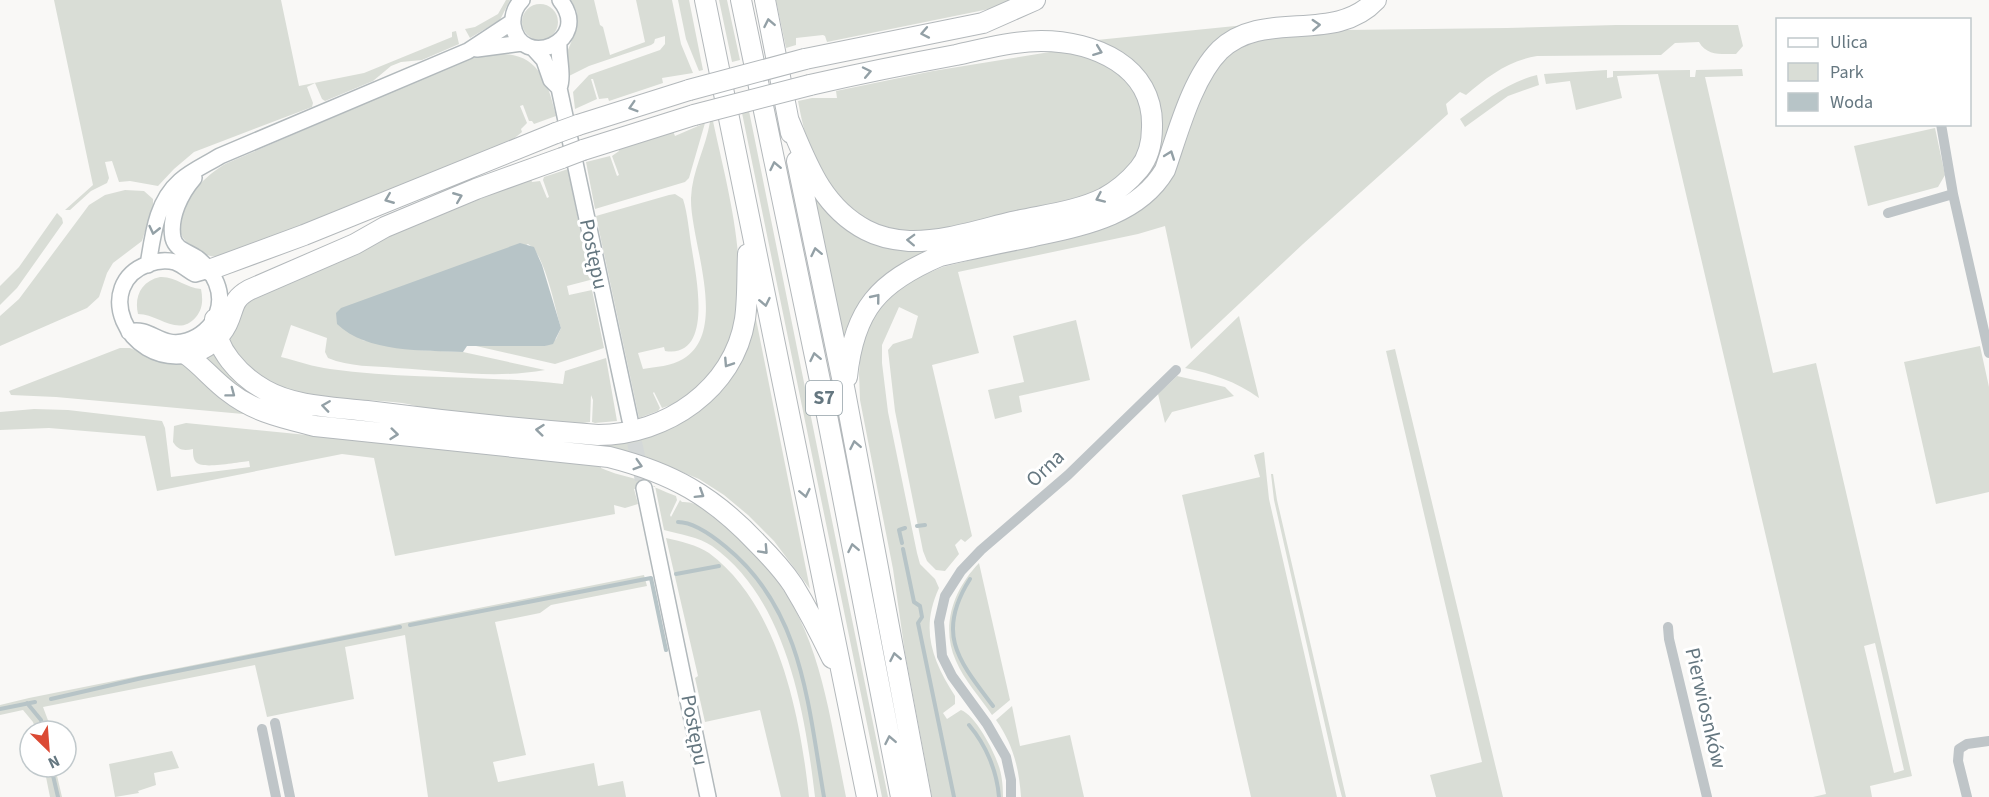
<svg xmlns="http://www.w3.org/2000/svg" width="1989" height="797" font-family="'Source Sans 3',sans-serif">
	<style>
		.green { fill: #d9ddd6; fill-rule: evenodd }
		.water { fill: #b7c4c7 }
		.lines { fill: none; stroke-linecap: round; stroke-linejoin: round }
		.stream { stroke: #b7c4c7; stroke-width: 4 }
		.secondary-tunnel { stroke: #d4d8d8; stroke-width: 15; stroke-dasharray: 15 8; stroke-linecap: butt }
		.secondary-casing { stroke: #b2b9bc; stroke-width: 18 }
		.highway-casing { stroke: #b3b8bb; stroke-width: 22 }
		.street { stroke: #bfc5c8; stroke-width: 10 }
		.secondary { stroke: #fff; stroke-width: 15 }
		.highway { stroke: #fff; stroke-width: 20 }
		.highway-bridge-casing { stroke: #b3b8bb; stroke-width: 22; stroke-linecap: butt }
		.highway-bridge { stroke: #fff; stroke-width: 20 }
		.oneway { stroke: #93a0a6 }
		.labels { text-anchor: middle; dominant-baseline: central; stroke-width: 6; stroke-linejoin: round; paint-order: stroke }
		.shield { fill: #fff; stroke: #93a0a6; stroke-width: 1.5 }
		.shield-label { font-size: 20px; font-weight: bold; fill: #657780 }
		.street-label { font-size: 21px; fill: #657780; stroke: #fff }
	</style>
	<rect width="100%" height="100%" fill="#f9f8f6"/>
	<path class="green" d="M54 0H281L299 86 364 73 452 37V32L456 31 459 44 422 60 401 62 391 66 373 81 325 101 322 99 315 83 307 87 313 103 312 107 194 152 174 169 158 186 130 181 119 182 112 161 105 162 109 178 107 183 91 191 70 210H65L93 185Z
		M506 0H510L500 20 470 38 465 29 475 27 498 14Z
		M571 0H594L600 25 603 27 610 55 645 42 636 0H672L681 44 693 73 662 78 663 83 609 101 608 98 599 99 593 79H591L597 99 575 109 573 92 589 75 660 50 665 44V36L655 39 654 43 651 45 589 66 569 76 567 52 576 31 577 22V12Z
		M678 0H689L703 70 699 71 686 39Z
		M719 0H727L740 60 732 62Z
		M776 0H1017L994 8 827 42 825 36 823 35 796 38V45L786 48Z
		M522 22a18 18 0 1 1 36 0a18 18 0 1 1-36 0Z
		M1245 25 1168 142 1155 169 1143 186 1122 203 927 253 869 291 858 305 845 332 843 343 813 195 828 213 847 227 885 245 1119 199 1159 114 1087 41Z
		M1616 25H1738L1743 46 1736 54C1721 54 1707 56 1699 42L1675 43 1661 55 1537 56C1508 61 1487 77 1466 95L1460 92 1446 104 1448 114 1303 244 1191 349 1165 226 1138 234 958 272 979 353 932 365 972 536 965 542 961 539 955 545 959 554 945 571 936 570 927 561 923 551 895 411 888 350 893 344 912 338 918 316 899 307 882 345V363L888 412 917 553 920 564 935 579 939 588C920 629 932 660 955 696V704L943 713 947 719 961 710C975 715 993 749 998 764 1002 774 1003 786 1003 797H932L905 653 893 569 860 400 859 374 861 345 873 317 890 295 914 279 943 267 1095 229 1176 162 1200 101 1212 75 1224 59 1234 49 1264 36 1344 30 1507 28Z
		M495 51 497 54C538 52 548 82 556 116L534 124 532 121H529L523 105 520 106 527 123 521 129 522 132 506 145 220 257C209 257 203 254 194 248 155 223 200 179 225 164L469 59Z
		M1056 51 1071 52 1118 69 1141 103 1145 124 1140 150 1134 162 1117 180 1085 199 935 232C916 233 898 233 879 228 872 226 866 220 859 216 820 191 806 145 798 101L812 98H837L836 91 933 71Z
		M1742 69 1743 76 1705 77 1773 373 1816 363 1912 776 1870 786 1872 797H1813L1826 794 1658 74 1617 76 1622 98 1576 110 1570 81 1546 84 1544 74 1607 70V78L1613 77V71L1690 70V77H1695L1696 70ZM1875 643 1904 770 1894 773 1864 646Z
		M1537 75 1539 85 1508 96 1465 127 1460 119C1484 102 1507 82 1537 75Z
		M749 111 888 797H882L742 113Z
		M713 121C728 193 763 307 715 373 706 385 686 399 673 409L671 405 662 408 654 392 653 393 660 408 658 411 639 418 596 216 669 195 675 194 683 199C688 215 689 233 692 250 696 276 714 359 665 351L664 347 638 353 643 369C655 367 672 366 683 359 730 331 690 241 691 198 692 171 706 147 710 122Z
		M705 123 689 178 685 182 595 209 586 162 610 156 617 176 619 175 612 156 619 151V148L673 131 675 136Z
		M1935 128 1945 175 1938 187 1868 206 1854 146Z
		M568 169 590 280 567 286 569 295 592 290 604 348 555 364 476 346H545L556 339 561 328C555 309 545 253 528 244L362 340 417 350 463 352 545 370C496 379 445 371 397 368 374 366 349 367 328 358L325 352 327 338 291 325 281 357C297 361 314 367 330 369 408 380 486 375 563 384L565 371 606 358 617 421 595 423 592 422 593 400 591 395 590 422 583 423V428C537 423 491 421 446 414 431 412 417 405 402 403 350 396 282 406 243 362 238 356 230 347 229 339 229 324 241 310 249 298L413 225 531 179 532 182 540 181 547 198 549 197 543 180 544 177Z
		M125 190 144 191 153 199V205L142 241 113 263 107 273 99 297 87 308 0 346V316L19 299 89 205 105 195Z
		M57 213 62 218 63 223 17 288 0 305V286L19 267Z
		M160 277C175 276 186 288 201 289 203 299 203 309 196 317 178 338 159 314 138 314 134 297 141 281 160 277Z
		M754 309 810 589 774 541 748 515 724 495 699 479 667 466 609 447 322 420 248 399 202 359 215 352 241 384 589 439 682 421Z
		M1239 316 1259 398C1235 381 1213 374 1185 368Z
		M1076 320 1090 380 1019 396 1022 412 995 419 988 390 1024 382 1013 336Z
		M1980 346 1989 387V492L1936 504 1904 362Z
		M120 348H130L164 363 185 364 245 412 243 414 56 397 11 395 9 391Z
		M1395 349 1494 760 1503 797H1436L1430 775 1482 762 1386 351Z
		M1177 376 1225 387 1234 396 1172 412 1165 423 1158 394Z
		M34 409 68 410 162 421 165 428 171 477 250 467 249 461C239 462 204 469 197 463 193 460 193 454 193 449 183 451 178 450 173 442L174 426 186 423 601 464V468C614 474 626 476 639 480 652 485 664 492 676 496L677 500 670 515 671 517 680 500 682 502C700 501 715 517 728 528 818 603 824 689 846 797H815C805 713 787 599 712 546 699 537 679 534 664 530L655 486 634 489 638 504 625 508 614 505 615 514 395 556 374 458 342 454 157 491 145 436 49 428 0 430V412Z
		M1264 452 1269 499 1337 797H1251L1182 495 1260 477 1254 455Z
		M1271 474H1273L1277 500 1346 797H1342L1338 782 1274 500Z
		M666 538C680 541 697 545 709 553 779 605 800 715 809 797H781L760 710 705 722 695 678 698 676Z
		M979 563 1010 700 992 715C980 697 964 680 956 661 940 626 954 589 979 563Z
		M644 575 647 586 551 605 540 613 495 622 526 755 493 762 498 782 594 763 598 786 623 781 626 797H428L405 635 345 647 354 699 267 717 255 665 43 707 52 731H36L33 722 23 710 0 715V705L29 698Z
		M1012 706 1020 746 1070 735 1084 797H1021C1019 768 1013 744 996 720Z
		M172 751 179 768 154 773 156 785 138 791 139 793 115 797 109 764Z
		M44 767H55L62 797H50Z"/>
	<path class="water" d="M520 243 534 247 542 265 561 328 553 344 545 346H467L463 352C423 350 367 353 337 324L336 313 341 308Z"/>
	<g class="lines">
		<path class="stream" d="M678 522C694 522 714 537 726 547 803 610 808 705 824 797
			M917 526 925 525
			M902 543 899 530 905 528
			M903 549 914 602 920 606 922 617 918 623 954 797
			M676 574 719 566
			M970 579C935 634 959 661 993 706
			M410 625 651 578 666 650
			M51 699 142 678 400 627
			M27 703 41 720 43 731
			M0 709 35 702
			M969 725C986 745 997 771 999 797
			M51 767 58 797"/>
		<path class="secondary-tunnel" d="M630 420 644 488"/>
		<g class="secondary-casing">
			<path id="secondary" d="M522 0C515 7 512 15 513 25 520 71 594 42 560 0
				M559 43C558 56 564 77 559 88L630 420
				M477 49 522 43
				M534 49 544 60 551 80 559 88
				M148 265C153 235 156 202 180 181 191 171 207 164 220 156L468 51 512 22
				M129 332C151 326 160 349 187 341 200 337 212 327 217 314 225 293 214 271 197 258 187 251 176 250 173 238 169 217 181 193 194 178
				M187 355C125 365 93 284 148 264 156 261 167 260 175 262 183 265 189 271 195 274L209 270
				M644 488 708 797"/>
		</g>
		<g class="highway-casing">
			<path id="highway" d="M705 0 867 797
				M741 0 824 400 901 797
				M765 0 791 133
				M805 59 983 23 1035 0
				M789 121C807 164 822 207 866 230 879 237 895 240 909 241 943 242 979 230 1012 222 1042 215 1076 212 1104 198 1117 191 1129 181 1139 169 1149 157 1152 143 1152 127 1154 66 1094 41 1041 41 1013 41 983 49 956 55 907 64 858 74 810 85
				M578 125 689 90
				M583 150 694 115
				M797 161 845 392 921 797
				M209 270 304 235 556 133
				M215 319C214 349 240 376 265 390 295 407 334 407 367 411 444 421 521 429 598 435 666 435 734 389 745 319 748 298 747 275 748 254
				M187 355C202 366 214 381 229 392 254 412 284 418 315 426L609 457C672 473 713 496 757 543 770 556 783 570 793 585 807 608 820 633 832 658
				M187 355C204 350 219 340 227 324 235 308 231 300 249 290L355 244 385 227 476 189 562 158
				M847 377C854 309 879 282 940 256 970 249 1000 243 1030 237 1079 226 1137 217 1165 170 1178 133 1192 78 1220 50 1264 8 1334 45 1376 0"/>
		</g>
		<path class="street" d="M1941 124 1953 194 1989 353
			M1888 213 1953 194
			M1668 627 1669 639 1707 797
			M275 723 290 797
			M262 729 276 797
			M1011 797V780L1006 757 987 724 952 676 942 656 939 622 945 596 961 571 981 550 1068 475 1176 370
			M1967 797 1958 761 1959 749 1967 744 1989 741"/>
		<use href="#secondary" class="secondary"/>
		<use href="#highway" class="highway"/>
		<g class="highway-bridge-casing">
			<path id="highway-bridge" d="M689 90 805 59
				M694 115 810 85
				M556 133 578 125
				M562 158 583 150"/>
		</g>
		<use href="#highway-bridge" class="highway-bridge"/>
	</g>
	<defs><path id="oneway-chevron" d="M-2-3.5L2.5 0L-2 3.5" fill="none" stroke-width="1.6" stroke-linecap="round" stroke-linejoin="round" transform="scale(1.5)"/></defs>
	<g class="oneway">
		<use href="#oneway-chevron" transform="translate(769 23) rotate(-101)"/>
		<use href="#oneway-chevron" transform="translate(1316 25) rotate(-3)"/>
		<use href="#oneway-chevron" transform="translate(925 33) rotate(169)"/>
		<use href="#oneway-chevron" transform="translate(1098 51) rotate(21)"/>
		<use href="#oneway-chevron" transform="translate(867 72) rotate(-12)"/>
		<use href="#oneway-chevron" transform="translate(633 107) rotate(163)"/>
		<use href="#oneway-chevron" transform="translate(1170 155) rotate(-70)"/>
		<use href="#oneway-chevron" transform="translate(775 166) rotate(-102)"/>
		<use href="#oneway-chevron" transform="translate(458 197) rotate(-22)"/>
		<use href="#oneway-chevron" transform="translate(1100 198) rotate(156)"/>
		<use href="#oneway-chevron" transform="translate(389 199) rotate(158)"/>
		<use href="#oneway-chevron" transform="translate(154 230) rotate(103)"/>
		<use href="#oneway-chevron" transform="translate(911 240) rotate(-178)"/>
		<use href="#oneway-chevron" transform="translate(816 252) rotate(-102)"/>
		<use href="#oneway-chevron" transform="translate(876 298) rotate(-51)"/>
		<use href="#oneway-chevron" transform="translate(765 302) rotate(78)"/>
		<use href="#oneway-chevron" transform="translate(815 357) rotate(-102)"/>
		<use href="#oneway-chevron" transform="translate(728 363) rotate(123)"/>
		<use href="#oneway-chevron" transform="translate(231 393) rotate(37)"/>
		<use href="#oneway-chevron" transform="translate(326 406) rotate(-172)"/>
		<use href="#oneway-chevron" transform="translate(540 430) rotate(-174)"/>
		<use href="#oneway-chevron" transform="translate(394 434) rotate(6)"/>
		<use href="#oneway-chevron" transform="translate(855 445) rotate(-101)"/>
		<use href="#oneway-chevron" transform="translate(638 465) rotate(17)"/>
		<use href="#oneway-chevron" transform="translate(805 493) rotate(78)"/>
		<use href="#oneway-chevron" transform="translate(700 494) rotate(32)"/>
		<use href="#oneway-chevron" transform="translate(853 548) rotate(-101)"/>
		<use href="#oneway-chevron" transform="translate(764 550) rotate(47)"/>
		<use href="#oneway-chevron" transform="translate(895 657) rotate(-101)"/>
		<use href="#oneway-chevron" transform="translate(890 740) rotate(-101)"/>
	</g>
	<g class="labels">
		<rect class="shield" x="806" y="381" width="36" height="34" rx="4.5"/>
		<g class="shield-label">
			<text x="824" y="398">S7</text>
		</g>
		<g class="street-label">
			<text transform="translate(594 254) rotate(78)">Postępu</text>
			<text transform="translate(1045 468) rotate(-43)">Orna</text>
			<text transform="translate(1706 708) rotate(77)">Pierwiosnków</text>
			<text transform="translate(695 730) rotate(79)">Postępu</text>
		</g>
	</g>
	<rect x="1776" y="18" width="195" height="108" fill="#ffffff" stroke="#c1c9cc" stroke-width="1.5"/>
	<rect x="1788" y="38" width="30" height="9" fill="#ffffff" stroke="#c1c9cc" stroke-width="1.5"/>
	<text x="1830" y="48" font-size="18" fill="#657780">Ulica</text>
	<rect x="1788" y="63" width="30" height="18" fill="#d9ddd6" stroke="#c1c9cc" stroke-width="1.5"/>
	<text x="1830" y="78" font-size="18" fill="#657780">Park</text>
	<rect x="1788" y="93" width="30" height="18" fill="#b7c4c7" stroke="#c1c9cc" stroke-width="1.5"/>
	<text x="1830" y="108" font-size="18" fill="#657780">Woda</text>
	<g transform="translate(48 749) rotate(155)"><circle r="28" fill="#ffffff" stroke="#c1c9cc" stroke-width="1.5"/>
	<path d="M0-4.5L10 22L0 15L-10 22Z" fill="#db4a34"/>
	<text y="-9" font-size="16" font-weight="bold" text-anchor="middle" fill="#657780">N</text>
	</g>
</svg>
